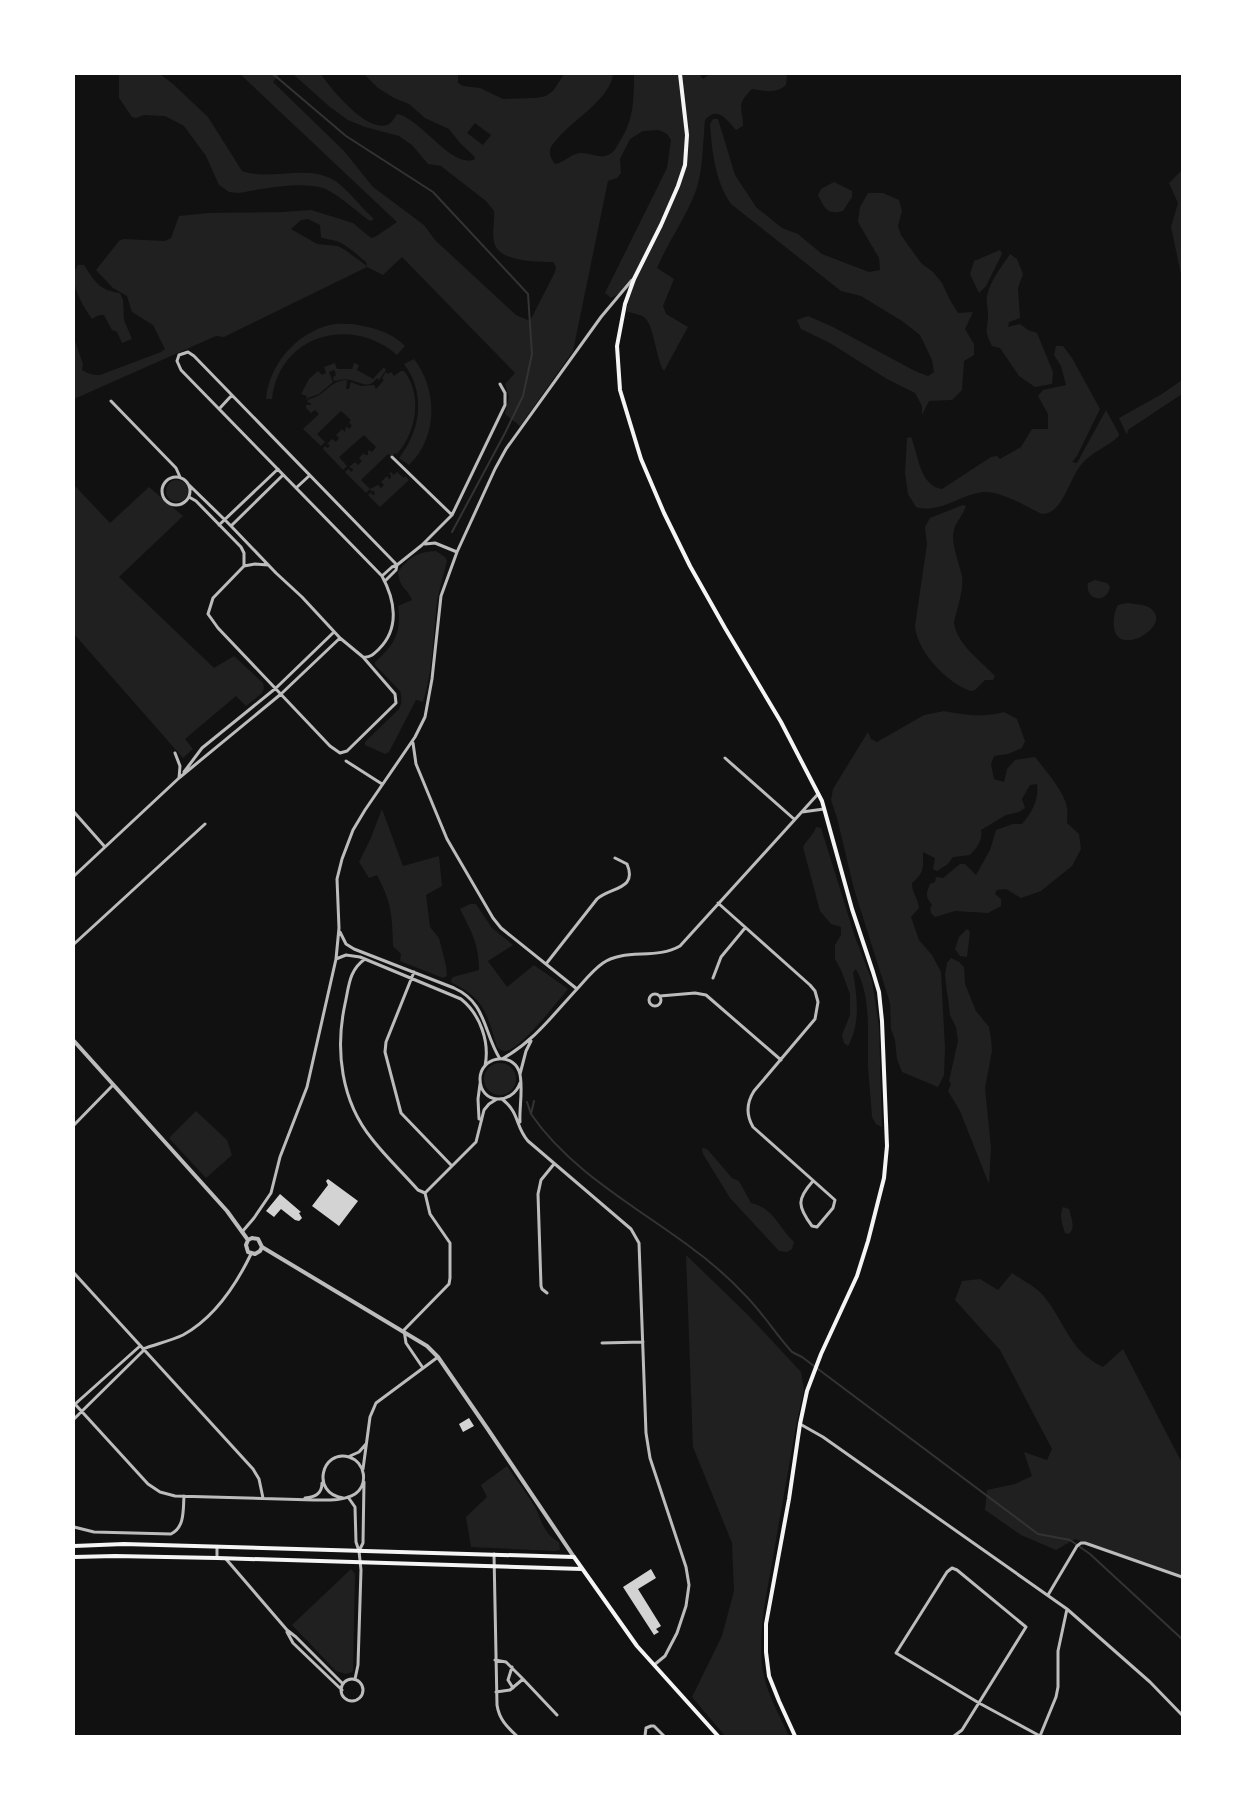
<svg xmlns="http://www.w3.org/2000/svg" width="1256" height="1810" font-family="Raleway,sans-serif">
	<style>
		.green { fill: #202020; fill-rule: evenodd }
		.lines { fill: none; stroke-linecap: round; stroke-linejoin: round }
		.stream { stroke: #333; stroke-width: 2 }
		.building { fill: #d3d3d3 }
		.minor { stroke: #bcbcbc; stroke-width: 3 }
		.tertiary { stroke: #bcbcbc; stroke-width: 4 }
		.secondary { stroke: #f5f5f5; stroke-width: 4 }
	</style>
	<rect width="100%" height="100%" fill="#111"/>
	<path class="green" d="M119 74H160L173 84 208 117 242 171C270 181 302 165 330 178 346 186 360 207 374 219L370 221C357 212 337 193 323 188 299 181 262 189 238 193L229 192 219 185 206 156 184 126 165 116 144 115 136 118 132 117 119 98Z
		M240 74H280L273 82 344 151 373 187 424 225 435 240 516 315 530 321 555 272 556 267 553 262C537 262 502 262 495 245 491 235 495 222 494 211L486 201 441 166 428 164 412 145 399 136 365 127 348 120 330 107 293 74H321C331 89 366 132 387 125 392 123 394 118 397 114 421 118 452 170 475 159L474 156 460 143 449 129 425 118 409 104 394 98 378 88 364 74H458V83L463 86 480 88 503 99 536 98 546 96 553 91 564 74H613C611 98 573 120 557 139 555 142 550 146 550 151 549 155 552 160 555 164 564 163 570 154 580 153 589 152 599 159 608 155 614 153 617 146 620 141 634 120 634 98 634 74H699L703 79 710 74H787L786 85C776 94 765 91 752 89 735 106 743 106 743 126L736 130C727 121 719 105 705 120 703 140 703 175 695 193 685 219 668 242 657 268L674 279 663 306 666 314 688 327 664 371C656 360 654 324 644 317 642 315 631 313 626 311L633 286 611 298 605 293 667 168 671 140 667 134 659 130 643 131 630 139 620 159 621 173 617 178 608 181 573 351 520 426 505 414 509 397 505 384 515 373 402 257 383 275 367 267 224 337 216 336 74 399V338L83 364 82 370C88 374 93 375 100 375L161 352 165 349 153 325 132 312 127 296 113 288 96 270 119 241 123 239 165 241 171 238 179 216 208 213 284 212 311 210 353 223 371 238 375 237 397 222ZM475 123 491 135 483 145 467 133ZM308 219 320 225 321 237C327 240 331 239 336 241 348 245 357 255 366 262L367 266 345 250 338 246 317 244 291 229 301 220Z
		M713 119H718L735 175 756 207 782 228 798 234 822 254 869 272 880 270 879 258 858 222 860 207 868 193H883L899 200 902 211 898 226 901 235 921 263 933 272 942 283 950 300 958 313 973 312 965 329 974 344V355L964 361 962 390 952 400 929 401 922 415V406L915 393 887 379 830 343 801 329 797 320 808 316 833 327 915 371 928 376 934 372 932 360 920 335 902 321 861 296 841 291 731 204C715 181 712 151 710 124Z
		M1182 170V279L1171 227 1178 203 1169 183Z
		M834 182 852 191V197L843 211C827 215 825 209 818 195L821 189Z
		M1000 250 1002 254 986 286 979 293 970 274 974 261Z
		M1010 254 1017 259 1023 274 1018 288 1020 318 1009 322 1008 327 1020 324 1028 330 1037 333 1053 372 1052 384 1035 387 1019 376 1000 348 992 346C983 328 988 332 988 314 988 308 986 302 987 296 990 281 1002 266 1010 254Z
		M78 265H84C96 283 99 290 120 293L123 300 124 320 132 339 122 343 117 332 112 330 104 315H99L92 319C82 305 67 281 78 265Z
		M353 324C373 328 390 331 405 346L397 355C351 315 279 335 272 399H266C269 365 296 333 330 325 337 323 346 324 353 324Z
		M1056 346H1063L1072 358 1100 409 1077 456 1072 462 1077 463 1106 410 1119 434 1118 437C1107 447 1090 453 1081 465 1069 479 1063 514 1042 514 1027 507 1001 491 984 492 960 494 941 514 916 507L908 494 905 473 907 438 911 437C919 456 919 485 942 489L991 457 997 456 1000 459 1021 447 1032 429H1048V414L1038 396 1043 390 1066 385 1061 366 1054 355Z
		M414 359C438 390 438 437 409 465L399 458C421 430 426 393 404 364Z
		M335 363 337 369H352L354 363 359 365 357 370 373 379 384 367 386 370 379 380 377 378C368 390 361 382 350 380 344 378 340 380 334 381L333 377 336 375 334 370 329 372 333 382 319 394 308 398 306 400 307 396 301 394 309 379 318 371 322 375 326 373 324 367Z
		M401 371H404C423 395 416 433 397 454L395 453 392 457 388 454 361 480 370 489 366 493 345 472 348 469 352 472 353 469 349 467 355 462 358 465 362 461 359 458 364 453 365 455H368V451L369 450 372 452 376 447 364 435 339 457 347 466 343 470 323 449 325 446 327 448 329 447 330 445 327 444 332 439 336 442 339 438 336 435 342 429 345 432 346 426 349 429 352 426 349 422 351 420 341 411 317 434 325 442 321 446 303 429 319 414 315 410 311 413 306 408V405H311V403L307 402 309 399C326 396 328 381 347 380L346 389H349L351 382 361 386 374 385 376 389 384 380 382 378 386 372 388 374 391 372 394 376Z
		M1182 380V394L1128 430 1127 435 1119 418 1162 394Z
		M391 472 394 475 397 472 404 478 405 476 409 480 380 507 368 495 371 492 372 495 375 494 374 491H371L370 489 378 485 381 488 384 485 381 482 387 476 389 479 391 478V475L389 474Z
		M166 491a11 11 0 1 1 22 0a11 11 0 1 1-22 0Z
		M74 485 110 523 149 487 183 516 119 577 214 668 234 656 263 683 264 688 262 693 246 706 236 696 185 739 193 749 183 758 74 634Z
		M963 505 966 506C963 516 954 523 953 535 953 549 959 563 962 576 964 590 957 609 954 622 956 644 981 661 995 676L993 680H985L975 690 971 691C948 684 917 652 915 626L927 544 925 527 930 518Z
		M436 551 445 557 447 561C443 578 437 595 436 612 433 641 432 674 423 702L416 700 389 752 385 754 365 745V742L399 709C402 703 402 698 400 691L375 665V662C394 645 402 633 398 606L412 600C407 587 400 590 398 572 409 557 418 552 436 551Z
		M1095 580 1107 583 1110 587C1107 605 1084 600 1088 583Z
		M1127 603C1133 604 1140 604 1146 606 1180 621 1119 660 1114 628 1113 620 1114 612 1118 605Z
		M944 711C964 715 984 718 1004 712L1017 719 1025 741 1022 748 1008 754 994 756 991 764 994 779 1004 782 1007 769 1015 760 1035 757C1045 770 1065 792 1067 808 1068 813 1067 818 1067 823L1079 834 1081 849 1072 866 1041 891 1021 898 1006 889 997 890 995 894 1001 899V906L988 913 955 911 935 917 931 913 930 908 932 905C925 897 926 893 930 884L935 882 936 877 943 878 960 864H965L976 875 990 850 996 830 1013 824H1022C1032 812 1039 800 1037 784L1030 785 1022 799 1025 808 1019 812 1006 815 981 830C983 841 977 847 970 855L953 857 948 864 937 871 933 869 935 858 923 852C923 867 925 872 912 883 912 893 918 898 919 908L911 917 919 940 932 955 941 972 945 1048 944 1075 938 1087 902 1072 897 1059 895 1040 891 1029 890 1003 854 889 837 818 831 800 833 789 868 732 871 739 877 742 924 715Z
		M382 809 403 866 439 856 442 886 426 895 430 927 439 938 446 966 447 976 443 978 400 961 401 954 393 946C392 915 392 904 377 875L369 878 359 862 370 840Z
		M816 827 821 828 855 937 872 981 879 1027 882 1127 876 1124 872 1117C871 1100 869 1083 868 1066 867 1035 872 998 856 969L853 972C857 996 861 1023 848 1046L844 1043 842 1035 850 1015V994L841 970 835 959V945L841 935V927L831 924 820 911 803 847C807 839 813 836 816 827Z
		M470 904H476L492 928 513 945 488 961 507 987 534 965 568 989C556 1003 522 1048 506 1051 501 1051 500 1049 497 1047 487 1015 485 998 452 983L451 980 453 977 479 970C479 944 471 931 460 909Z
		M967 929 970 932 967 957 960 956 955 949 959 937Z
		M951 958 959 962 964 967 965 984 976 1011 989 1027 991 1039 992 1051 985 1088 991 1148 989 1184 960 1111 948 1091 951 1084 949 1081 958 1041 956 1027 950 1015 948 998 947 993 945 974 947 963Z
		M484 1079a16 16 0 1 1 32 0a16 16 0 1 1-32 0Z
		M196 1111 227 1140 232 1155 206 1178 169 1138Z
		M704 1148 708 1150 732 1178 739 1181 751 1203C774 1208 778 1227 794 1242L792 1249 787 1252 779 1251 730 1198 703 1154 702 1149Z
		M1063 1207 1069 1209C1071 1218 1076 1227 1069 1234L1065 1233C1062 1223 1059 1217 1063 1207Z
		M686 1255 747 1314 801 1372 804 1390 796 1426 764 1608C762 1627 760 1647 762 1665 765 1691 779 1714 789 1736H725L692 1697 722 1636 734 1591 732 1543 693 1447Z
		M1012 1273C1023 1281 1039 1288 1046 1299 1066 1325 1070 1351 1103 1367L1123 1349 1182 1463V1576L1075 1539 1056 1550 1021 1535 985 1510 987 1490 1015 1484 1032 1476 1024 1452 1047 1460 1052 1449 1000 1350 955 1300 962 1281 980 1279 998 1290Z
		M507 1466C516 1480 527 1493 535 1507 542 1520 543 1534 559 1542L560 1550 555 1551 471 1547 466 1517 487 1497 481 1485Z
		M351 1569 355 1574 353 1670 352 1672 346 1674 336 1671 292 1625Z"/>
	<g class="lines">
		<path class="stream" d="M273 74 346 136 433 192 528 294 532 354 523 396 505 433 452 532
			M534 1101 531 1114C570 1171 635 1206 689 1246 707 1259 730 1279 745 1295 762 1312 775 1333 792 1352L802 1357 1038 1534 1070 1540 1090 1554 1182 1639
			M527 1102 531 1114"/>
	</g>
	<path class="building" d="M328 1179 358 1201 339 1226 312 1206 328 1185 326 1181Z
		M280 1194 301 1212 299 1213 302 1218 299 1221 295 1220 281 1209 274 1217 266 1211Z
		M469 1418 474 1426 463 1432 459 1424Z
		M651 1569 656 1578 638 1589 661 1626 656 1629 659 1632 654 1635 623 1587Z"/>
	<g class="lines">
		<path class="minor" d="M111 401 176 468 180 477
			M220 408 232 395
			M392 457 452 515
			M162 491a14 14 0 1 1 28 0a14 14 0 1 1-28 0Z
			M188 484 225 520 231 526 276 573 302 597 340 638 363 657 395 694 396 703 347 751 340 753 330 746 218 628 208 614 213 598 244 566 255 564 268 565
			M296 488 309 476
			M189 497 196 501 241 547 244 553V566
			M219 525 278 469
			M231 526 283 475
			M425 544 435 543 457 552
			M382 576 392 567 397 565 422 545 452 515 505 405V393L500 384
			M385 581 396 570 397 565
			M363 657C370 658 374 654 379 649 400 628 395 600 382 576L181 370 177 361 179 355 188 352 194 356 397 565
			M413 743 416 764 447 839 493 918 501 928 577 989
			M175 753 180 766 179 778
			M725 758 794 819
			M346 761 382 784
			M184 772 202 748 276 688 334 632
			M74 812 105 847
			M802 812 824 809
			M74 876 179 778 281 694 340 638
			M718 903 810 985 815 991 818 1002 815 1019 754 1091C747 1102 746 1115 753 1127L835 1200 833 1208 817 1227 812 1226C797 1206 797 1199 813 1181
			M340 932 346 944 354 949 454 988C487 1003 483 1032 500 1059
			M74 944 205 824
			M336 959 346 955 360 957 461 999C480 1014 490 1042 485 1066
			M365 959C349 970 349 986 345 1004 335 1050 341 1101 372 1139 386 1157 403 1173 418 1190L425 1193
			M546 964 597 899C610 887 638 890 627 864L615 858
			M414 972 386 1042 385 1052 401 1113 451 1165
			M713 978 721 957 745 928
			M649 1000a6 6 0 1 1 12 0a6 6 0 1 1-12 0Z
			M660 996 695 993 706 995 781 1060
			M502 1059C534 1041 552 1016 577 989 585 980 593 970 603 963 624 948 656 960 680 946L818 794
			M520 1074 526 1051 531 1041
			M502 1099C520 1113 515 1126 528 1141L631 1229 639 1243 646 1433 650 1458 686 1567 689 1585 686 1606 677 1633 665 1656 654 1665
			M479 1119 478 1099 480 1084
			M520 1122C519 1108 524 1084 519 1071 511 1051 480 1057 480 1079 480 1104 512 1106 520 1083
			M74 1125 113 1085
			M242 1232 254 1218 271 1193 280 1157 307 1087 336 959 339 928 337 879 342 859 353 830 365 810 415 737 425 717 432 679 441 596 457 552 495 469 506 449 601 317 632 280
			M74 1273 253 1469 259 1479 263 1498
			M547 1293 542 1289 541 1286 538 1194 541 1180 554 1164
			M602 1343 643 1342
			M143 1349C156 1344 170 1341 183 1335 214 1318 236 1285 251 1254
			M423 1368 406 1343 404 1330 449 1284 450 1278V1243L430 1214 425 1193 476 1142 484 1110 489 1104 497 1099
			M74 1403 148 1484 160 1492 175 1496 314 1500C326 1500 344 1501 355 1494 369 1484 365 1462 349 1457 322 1449 310 1493 343 1498
			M74 1405 140 1346
			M74 1419 144 1350
			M800 1424 823 1437 1067 1609 1150 1682 1182 1715
			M350 1456 359 1452 366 1444
			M363 1469 370 1417 376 1403 438 1357
			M348 1497 355 1507 356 1542 359 1551 361 1570 358 1665 355 1679
			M305 1498C315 1497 322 1494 322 1483
			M74 1527 94 1532 171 1534C185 1527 183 1510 184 1496
			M359 1551 363 1543 364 1482
			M494 1554 497 1705C499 1719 507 1727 517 1736
			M217 1558V1547
			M226 1559 287 1630 296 1637 343 1684
			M1048 1595 1077 1546 1081 1543H1085L1182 1577
			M287 1632 293 1643 342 1690
			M495 1660 506 1662 523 1679 510 1690 496 1692
			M512 1667 508 1680 513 1688
			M523 1679 557 1715
			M341 1690a11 11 0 1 1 22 0a11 11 0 1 1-22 0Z
			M645 1736 646 1728 651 1726H654L664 1736
			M954 1736 962 1730 1026 1627 957 1570 952 1568 947 1572 896 1653 979 1703 1040 1736
			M1040 1736 1056 1697 1058 1687V1651L1067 1609"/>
		<path class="tertiary" d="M74 1041 227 1211 248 1240 246 1245 248 1252 255 1254 260 1251 262 1247
			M248 1240 252 1238 258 1239 262 1247 427 1346 438 1357 487 1428 574 1557"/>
		<path class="secondary" d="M680 74 687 135 685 165 678 186 661 225 634 279 625 304 617 346 620 390 641 459 664 513 690 566 725 628 781 722 822 801 852 909 873 972 879 992 882 1021 887 1146 884 1178 868 1241 857 1276 821 1354 807 1391 800 1424 789 1499 766 1624V1652L769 1676 779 1701 795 1736
			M74 1546 124 1544 574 1557 637 1646 718 1736
			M74 1557 115 1556 217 1558 582 1569"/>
	</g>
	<rect width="1256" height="1810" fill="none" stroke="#ffffff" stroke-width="150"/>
</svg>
